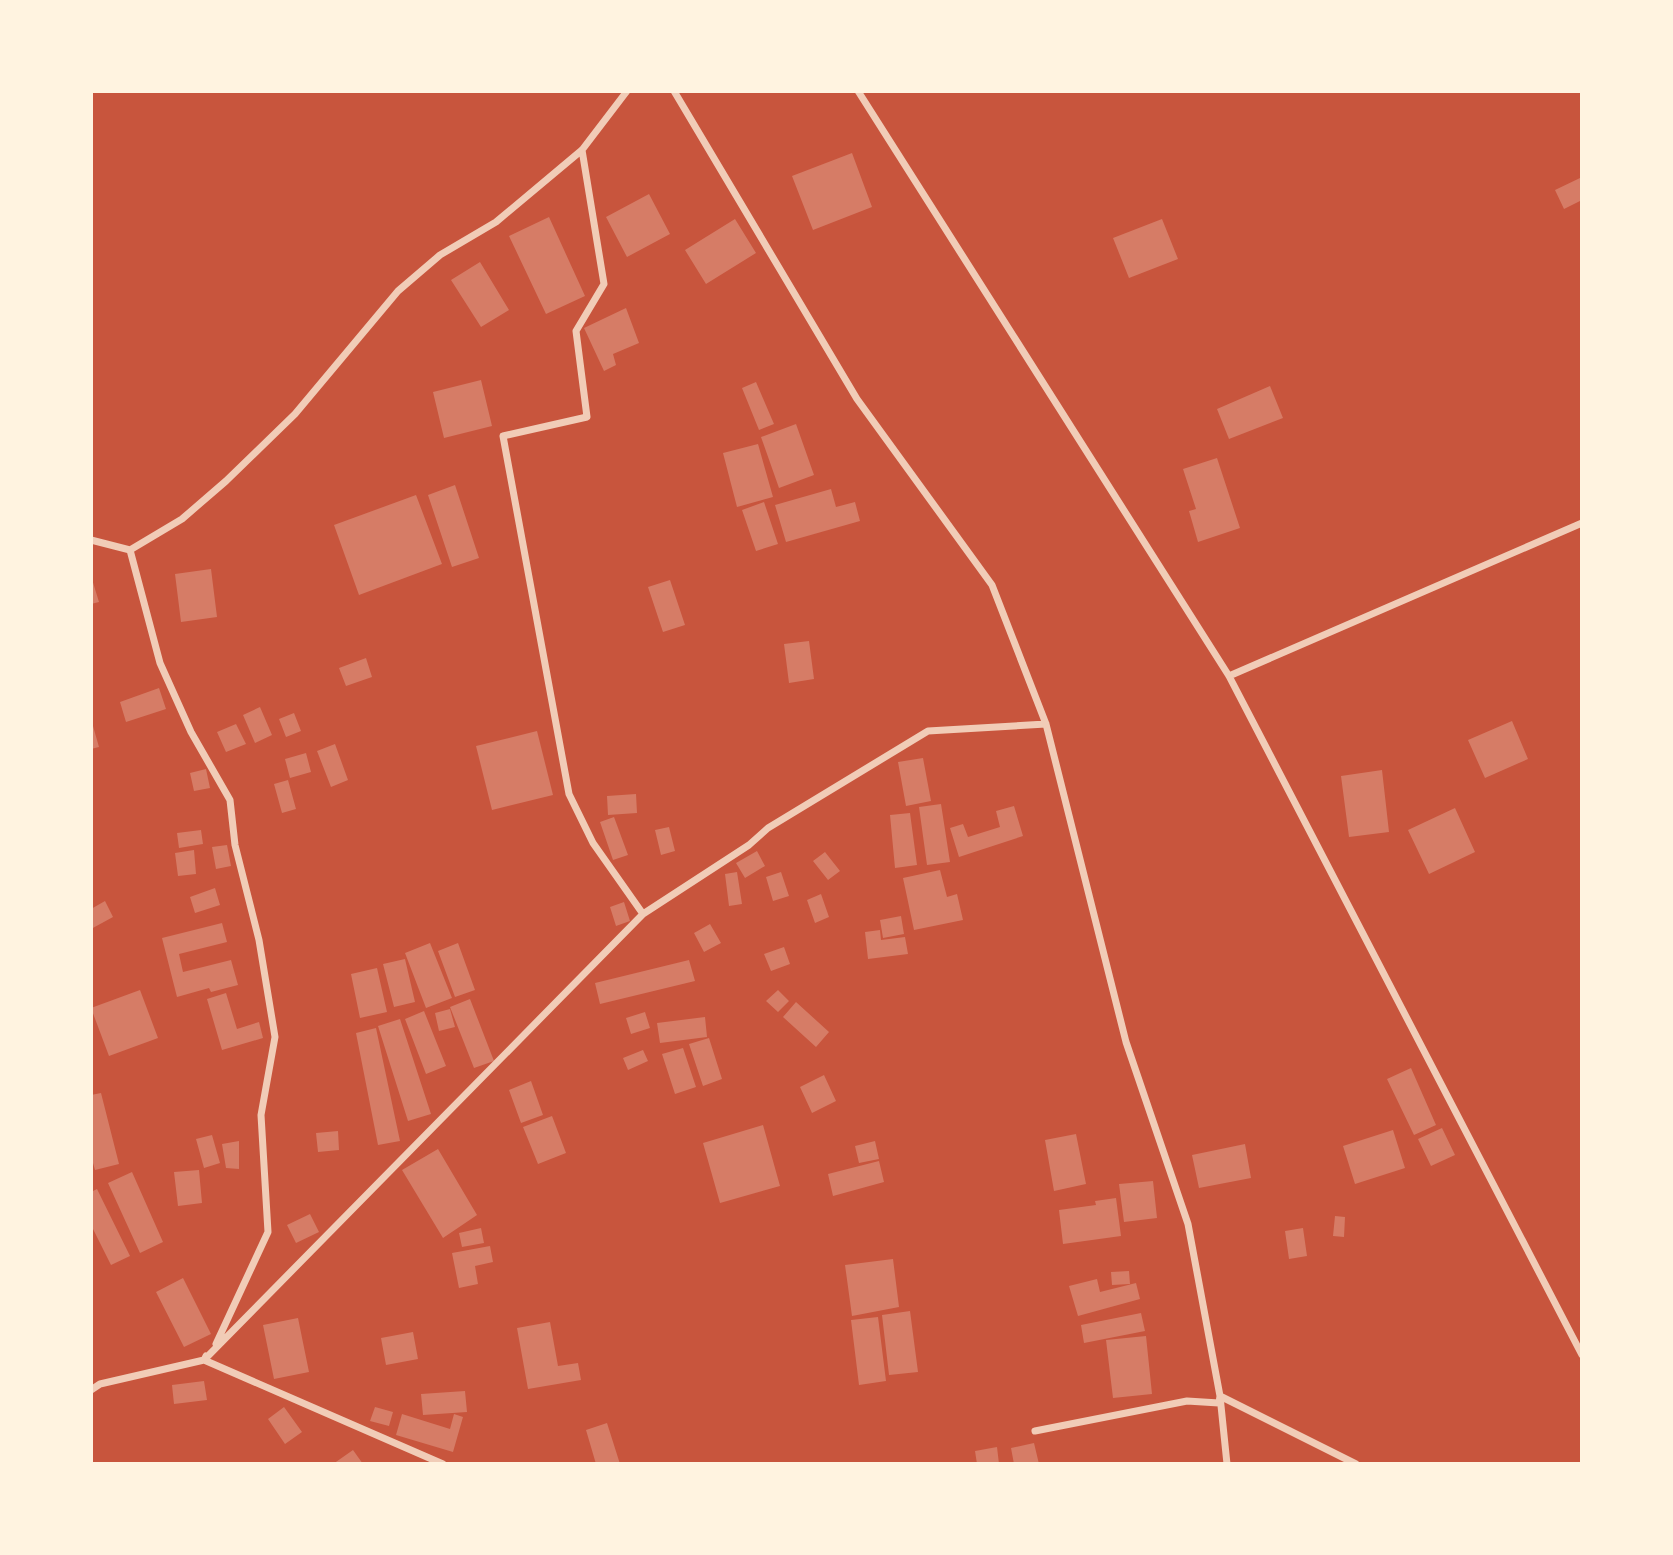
<svg xmlns="http://www.w3.org/2000/svg" width="1673" height="1555" font-family="'Varela Round',sans-serif">
	<style>
		.building { fill: #d67c66 }
		.lines { fill: none; stroke-linecap: round; stroke-linejoin: round }
		.minor { stroke: #f1ccb7; stroke-width: 7 }
	</style>
	<rect width="100%" height="100%" fill="#c8553d"/>
	<path class="building" d="M852 153 872 207 813 230 792 176Z
		M1580 178 1582 200 1564 209 1555 190Z
		M649 194 670 234 627 257 606 217Z
		M549 217 585 296 546 314 509 236Z
		M735 219 756 253 706 284 685 250Z
		M1162 219 1178 259 1129 278 1113 238Z
		M480 262 509 310 481 327 451 280Z
		M626 308 639 343 613 354 616 365 604 371 584 328Z
		M481 380 492 426 444 438 433 392Z
		M756 382 774 424 759 430 742 388Z
		M1270 386 1283 418 1229 439 1217 409Z
		M796 424 814 475 779 488 761 437Z
		M758 444 773 497 737 507 723 453Z
		M1217 458 1240 528 1198 542 1189 511 1196 509 1183 469Z
		M455 485 479 558 452 567 428 495Z
		M831 489 836 507 855 502 860 521 786 542 775 505Z
		M416 495 442 564 359 595 334 525Z
		M764 502 778 544 756 551 742 510Z
		M211 569 217 617 181 622 175 574Z
		M91 576 99 602 91 604Z
		M670 580 685 625 663 632 648 587Z
		M809 641 814 679 789 683 784 644Z
		M366 658 372 677 346 686 339 668Z
		M159 688 166 709 126 722 120 702Z
		M260 707 272 735 255 743 243 715Z
		M294 713 301 731 286 737 279 719Z
		M91 719 99 747 91 749Z
		M1512 721 1528 759 1485 778 1468 740Z
		M236 724 246 744 226 752 217 732Z
		M537 731 553 795 492 810 476 746Z
		M335 744 348 780 331 787 317 751Z
		M306 753 311 772 290 778 285 759Z
		M923 758 931 801 906 806 898 762Z
		M206 769 210 788 194 791 190 773Z
		M1382 770 1389 832 1349 837 1341 776Z
		M288 780 296 809 282 813 274 784Z
		M636 794 637 813 608 815 607 796Z
		M941 804 950 862 927 865 919 807Z
		M1014 806 1023 836 959 857 950 828 963 824 968 837 1000 827 996 811Z
		M1455 808 1475 852 1429 874 1408 830Z
		M910 813 917 865 895 868 890 815Z
		M614 817 628 855 613 860 600 822Z
		M669 827 675 851 661 855 655 830Z
		M201 830 203 844 179 848 177 833Z
		M227 845 231 866 216 869 212 847Z
		M194 850 196 874 178 876 175 853Z
		M757 851 765 866 745 878 736 863Z
		M825 852 840 871 828 880 813 861Z
		M940 870 947 897 957 894 963 920 914 930 903 878Z
		M737 872 742 904 729 906 725 874Z
		M781 872 789 896 773 901 766 877Z
		M215 888 220 905 195 913 190 897Z
		M821 894 829 917 815 923 807 900Z
		M105 901 113 917 91 929V909Z
		M624 902 630 921 616 926 610 907Z
		M901 916 904 934 883 938 880 920Z
		M222 923 227 942 179 954 183 972 231 960 238 985 211 992 209 988 177 997 162 938Z
		M710 924 721 943 704 952 694 933Z
		M880 930 881 940 905 937 908 954 868 959 865 932Z
		M430 943 452 998 426 1008 405 953Z
		M458 943 475 990 455 997 438 951Z
		M784 947 790 964 771 971 764 954Z
		M405 959 415 1002 394 1007 383 964Z
		M689 960 695 981 600 1004 595 983Z
		M377 968 387 1012 360 1018 351 974Z
		M140 990 158 1038 109 1056 91 1008Z
		M778 990 789 1001 778 1012 766 1001Z
		M226 993 237 1029 259 1022 263 1038 222 1050 207 999Z
		M470 999 494 1061 474 1068 450 1007Z
		M796 1002 829 1032 816 1047 783 1017Z
		M450 1009 455 1027 439 1031 435 1013Z
		M424 1011 446 1066 426 1074 405 1019Z
		M645 1012 650 1028 631 1034 626 1018Z
		M705 1017 707 1037 660 1043 657 1023Z
		M400 1019 431 1114 408 1121 378 1026Z
		M376 1028 400 1141 378 1145 356 1033Z
		M709 1038 722 1079 703 1086 689 1044Z
		M683 1048 696 1087 675 1094 662 1054Z
		M643 1050 648 1061 628 1070 623 1058Z
		M1411 1068 1436 1125 1414 1135 1387 1079Z
		M824 1075 836 1101 812 1113 800 1087Z
		M531 1081 543 1115 521 1123 509 1090Z
		M101 1093 119 1164 95 1170 91 1156V1095Z
		M552 1116 566 1153 538 1164 523 1127Z
		M763 1125 780 1186 720 1203 703 1143Z
		M1442 1128 1455 1155 1431 1166 1418 1139Z
		M1393 1130 1405 1168 1355 1184 1343 1146Z
		M338 1131 339 1150 318 1152 316 1133Z
		M1076 1134 1086 1184 1054 1191 1045 1140Z
		M212 1135 220 1163 204 1168 196 1139Z
		M239 1141V1169L226 1168 222 1144Z
		M875 1141 879 1159 859 1163 855 1146Z
		M1245 1144 1251 1178 1199 1188 1192 1155Z
		M438 1149 477 1215 443 1238 402 1170Z
		M879 1161 884 1182 833 1196 828 1174Z
		M199 1170 202 1203 178 1206 174 1172Z
		M132 1172 163 1242 140 1253 108 1183Z
		M1153 1181 1157 1218 1124 1222 1119 1184Z
		M97 1189 130 1256 111 1265 91 1225V1192Z
		M1116 1198 1121 1236 1063 1244 1059 1210 1096 1205 1095 1201Z
		M310 1214 319 1232 296 1243 287 1225Z
		M1335 1216 1345 1217 1344 1237 1333 1236Z
		M481 1228 484 1243 462 1247 459 1233Z
		M1303 1228 1307 1256 1289 1259 1285 1231Z
		M490 1246 493 1262 475 1266 478 1284 459 1288 452 1253Z
		M893 1259 899 1307 852 1316 845 1265Z
		M1129 1271 1130 1284 1112 1285 1111 1272Z
		M183 1278 211 1334 184 1347 156 1292Z
		M1097 1279 1100 1292 1136 1283 1140 1299 1078 1316 1069 1286Z
		M910 1311 918 1372 889 1375 882 1315Z
		M1141 1313 1145 1331 1084 1343 1081 1325Z
		M878 1317 886 1381 859 1385 851 1320Z
		M298 1318 309 1372 274 1379 263 1325Z
		M550 1322 558 1366 578 1363 581 1380 528 1389 517 1328Z
		M413 1332 418 1359 386 1365 381 1338Z
		M1146 1336 1152 1394 1113 1398 1106 1340Z
		M204 1381 207 1400 174 1404 172 1385Z
		M465 1391 467 1412 423 1415 421 1394Z
		M284 1407 302 1432 285 1444 268 1419Z
		M375 1407 393 1412 389 1426 370 1421Z
		M402 1414 450 1429 454 1414 463 1417 453 1452 396 1435Z
		M607 1423 620 1464H596L586 1430Z
		M1034 1443 1039 1464H1014L1011 1448Z
		M997 1447 999 1464H977L975 1451Z
		M353 1450 363 1464H333Z"/>
	<g class="lines">
		<path class="minor" d="M674 91 857 399 992 585 1046 724 1126 1042 1188 1224 1220 1396 1227 1464
			M858 91 1229 676 1582 1355
			M582 150 604 284 576 331 587 417 503 436 569 794 593 843 643 914
			M91 540 130 550 182 519 226 481 295 414 398 291 440 255 496 222 582 150 627 91
			M130 550 160 663 191 732 230 800 235 845 259 940 275 1037 261 1115 268 1232 216 1344
			M1229 676 1582 523
			M206 1356 204 1360 443 1464
			M91 1390 100 1384 204 1360 643 914 749 845 768 828 928 731 1046 724
			M1035 1431 1187 1401 1219 1403 1220 1396 1356 1464"/>
	</g>
	<rect width="1673" height="1555" fill="none" stroke="#fff3e0" stroke-width="186"/>
</svg>
